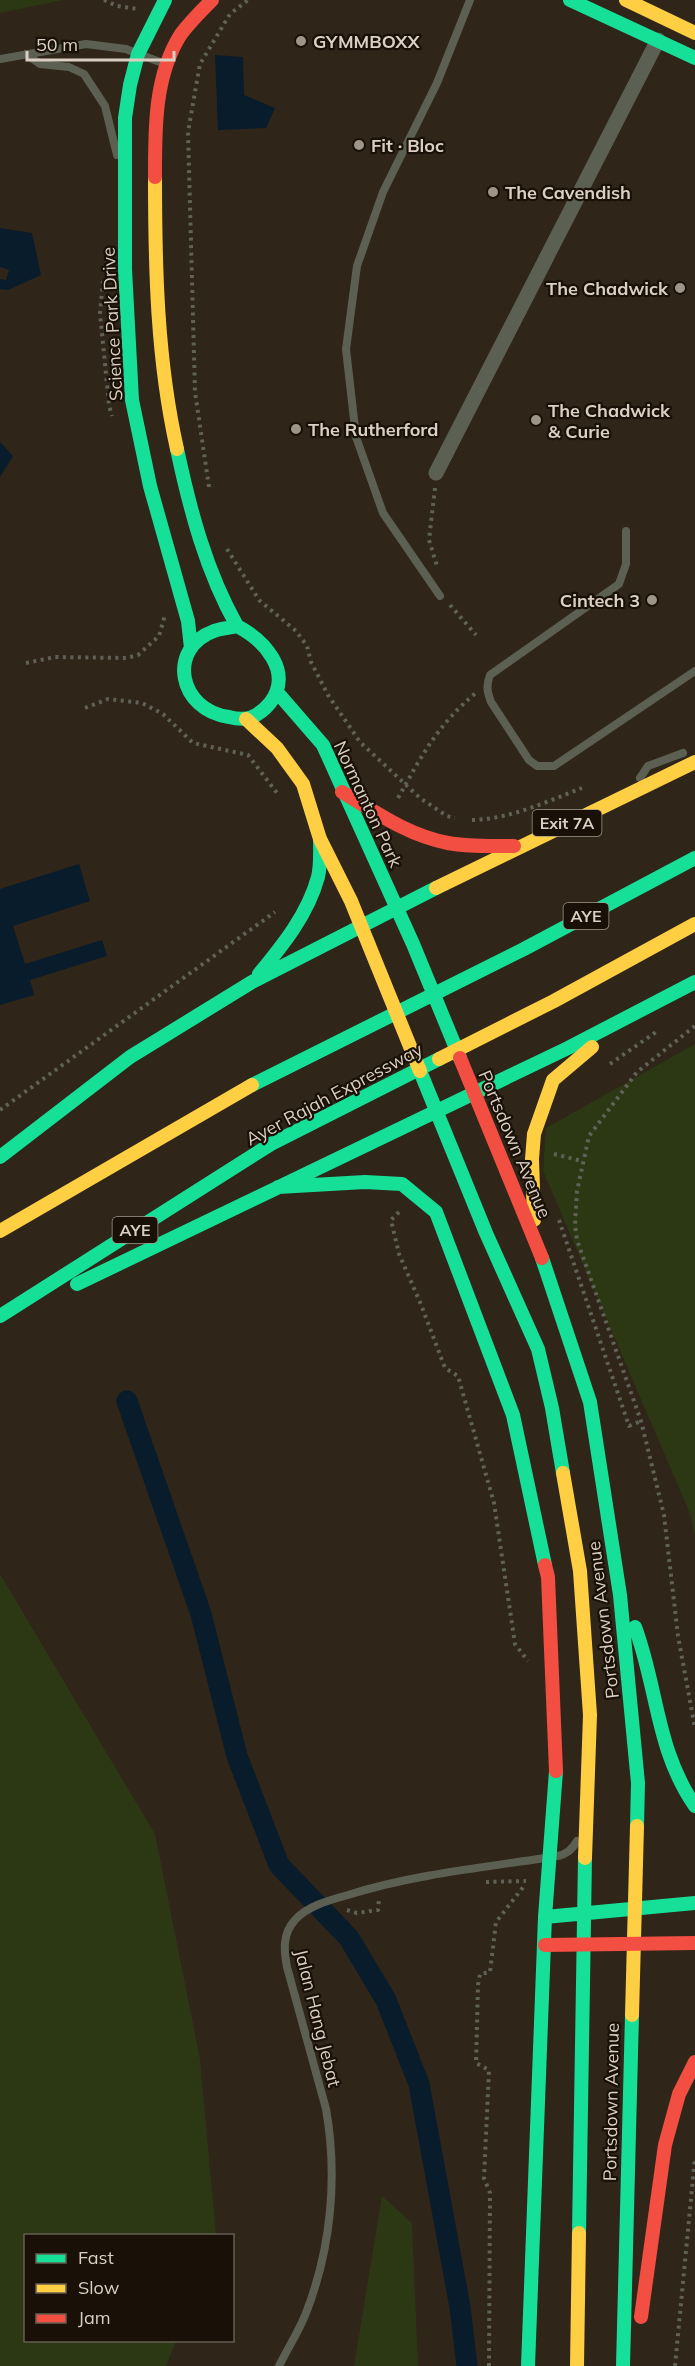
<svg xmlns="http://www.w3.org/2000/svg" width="695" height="2366" font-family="Mulish,sans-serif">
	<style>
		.green { fill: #2c3813 }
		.water { fill: #081c2c }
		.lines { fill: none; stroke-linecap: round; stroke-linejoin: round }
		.canal { stroke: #081c2c; stroke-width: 21 }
		.path { stroke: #606157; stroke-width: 4; stroke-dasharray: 3 4.5; stroke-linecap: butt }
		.lane { stroke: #5c6052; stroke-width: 8 }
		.street { stroke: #5c6052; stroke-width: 15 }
		.fast { stroke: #16e098; stroke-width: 14 }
		.slow { stroke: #ffcf43; stroke-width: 14 }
		.jam { stroke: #f24e42; stroke-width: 14 }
		.poi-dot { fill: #9e9487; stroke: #191108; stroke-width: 2 }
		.labels { text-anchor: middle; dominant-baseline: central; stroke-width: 4.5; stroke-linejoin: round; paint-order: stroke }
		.shield { fill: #191108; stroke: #a0968a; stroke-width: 1.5 }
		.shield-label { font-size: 16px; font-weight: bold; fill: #dacfc2 }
		.poi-label { font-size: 18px; font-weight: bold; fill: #dacfc2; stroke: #191108; text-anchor: start }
		.street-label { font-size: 18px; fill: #dacfc2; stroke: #191108 }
	</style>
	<rect width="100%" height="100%" fill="#2f2519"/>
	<path class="green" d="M0 0H63L0 13Z
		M695 1044V1535L689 1511 543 1171 546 1128Z
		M0 1574 155 1834 200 2059 216 2235 26 2236V2340L176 2341 166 2366H0Z
		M382 2196 412 2223 418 2366H354Z"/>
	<path class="water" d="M215 55 243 57 244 95 275 108 266 128 218 130Z
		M0 228 32 233 41 275 8 290 0 289V279L6 280 9 270 0 267Z
		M0 442 13 456 0 477Z
		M79 864 90 901 13 926 25 964 102 940 107 956 30 980 34 995 0 1005V889Z"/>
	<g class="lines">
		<path class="canal" d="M127 1401 201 1614 237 1756 279 1865 349 1938 386 2000 419 2084 460 2307 467 2366"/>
		<path class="path" d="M104 0 117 6 138 9
			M103 281 100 313 109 405 112 416
			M209 487 195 392 188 132 200 64 230 14 248 0
			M435 488 429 540 437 566
			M227 549 259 600 296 631 307 646 311 662 328 695 360 742 420 798 447 816 455 818
			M450 605 476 635
			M26 663 55 657 126 658 138 655 159 636 165 615
			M85 708 108 699 142 703 163 714 193 743 248 755 277 793
			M398 798C422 755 438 724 477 692
			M472 820C510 819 546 802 582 788
			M695 1026 637 1072 589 1136 577 1191 575 1225 577 1240 641 1421 664 1515 678 1636 695 1728
			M610 1064 656 1032
			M0 1110 275 912
			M554 1154 582 1161
			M399 1212 391 1220 399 1254 420 1302 445 1368 458 1376 494 1503 515 1644 528 1661
			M559 1220 629 1426 641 1421
			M486 1882 526 1881
			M347 1910 357 1913 378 1910 379 1899
			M489 2366 490 2193 484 2178 489 2070 476 2063 478 1985 480 1974 490 1972 496 1922 524 1886
			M675 2366 695 2157"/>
		<path class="lane" d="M26 54 40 64 69 67 84 74 105 106 117 155
			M0 59 86 44 126 49 165 64
			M626 531V564L619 584 490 675C486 686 487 691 491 702L529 760 537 766H554L695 671
			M440 596 383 513 356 437 346 349 357 266 383 192 437 83 470 0
			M640 778 648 766 683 753
			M557 1856C566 1855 573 1848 577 1841
			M279 2366C288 2348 299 2331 306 2313 331 2249 338 2177 326 2109L287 1967C284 1951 282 1934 295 1920 307 1906 330 1900 348 1895 412 1875 478 1868 545 1858"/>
		<path class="street" d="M436 473 658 40"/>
		<path class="fast" d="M165 0 138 54 130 85 125 118V269L132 400 150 486 188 621 191 648
			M570 0 695 58
			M177 449C190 510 206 571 237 626
			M237 626C264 640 294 672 270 703 265 709 259 714 252 717 244 720 237 719 229 717 178 710 167 648 214 631 221 628 230 628 237 626Z
			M277 692 323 745 413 944 460 1058
			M259 974C283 945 308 914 318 877 321 865 320 851 320 839
			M420 1071 486 1233 538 1349 552 1408 563 1473
			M252 1085 524 949 695 858
			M0 1157 130 1057 252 982 436 888
			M278 1187 365 1182 402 1184 436 1212 513 1415 545 1565
			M542 1258 590 1402 620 1595 638 1783 637 1826
			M77 1284 568 1048 695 982
			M0 1316 271 1144 439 1059
			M635 1627C658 1689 656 1750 695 1806
			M545 1917 695 1903
			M579 2233 585 1858
			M528 2366 545 1917 556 1771
			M623 2366 632 2015"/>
		<path class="slow" d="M626 0 695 33
			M155 177C155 268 157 360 177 449
			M246 719 277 748 303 784 320 839 351 901 420 1071
			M436 888 695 762
			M439 1059 554 1001 695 924
			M534 1220 532 1159 534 1134 553 1080 592 1047
			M0 1231 252 1085
			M563 1473 580 1571 590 1715 585 1858
			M632 2015 637 1826
			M577 2366 579 2233"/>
		<path class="jam" d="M155 177C155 130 154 76 181 34 190 22 201 11 212 0
			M342 792C375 812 409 836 448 843 470 847 492 846 514 846
			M460 1058 542 1258
			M545 1565 548 1577 556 1771
			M545 1945 695 1943
			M641 2317 665 2145 679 2094 695 2062"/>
	</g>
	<g class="poi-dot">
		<circle cx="301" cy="41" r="6"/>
		<circle cx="359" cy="145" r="6"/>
		<circle cx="493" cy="192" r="6"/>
		<circle cx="680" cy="288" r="6"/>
		<circle cx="536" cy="420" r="6"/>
		<circle cx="296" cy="429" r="6"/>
		<circle cx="652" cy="600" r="6"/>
	</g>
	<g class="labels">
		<g class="shield">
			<rect x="532.5" y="810" width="69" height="26" rx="4.5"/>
			<rect x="563.5" y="903" width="45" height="26" rx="4.5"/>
			<rect x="112.5" y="1217" width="45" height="26" rx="4.5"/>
		</g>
		<g class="shield-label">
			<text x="567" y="823">Exit 7A</text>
			<text x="586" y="916">AYE</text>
			<text x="135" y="1230">AYE</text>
		</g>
		<g class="poi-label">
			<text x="313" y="41">GYMMBOXX</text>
			<text x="371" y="145">Fit · Bloc</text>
			<text x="505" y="192">The Cavendish</text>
			<text x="668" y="288" text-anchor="end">The Chadwick</text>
			<text x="548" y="410">The Chadwick<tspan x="548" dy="21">&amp; Curie</tspan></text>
			<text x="308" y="429">The Rutherford</text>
			<text x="640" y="600" text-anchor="end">Cintech 3</text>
		</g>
		<g class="street-label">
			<text transform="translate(112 324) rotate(-93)">Science Park Drive</text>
			<text transform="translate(368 804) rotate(65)">Normanton Park</text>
			<text transform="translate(334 1094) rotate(-28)">Ayer Rajah Expressway</text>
			<text transform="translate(515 1144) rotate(67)">Portsdown Avenue</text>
			<text transform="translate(603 1620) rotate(-97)">Portsdown Avenue</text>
			<text transform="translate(318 2018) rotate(76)">Jalan Hang Jebat</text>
			<text transform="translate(611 2102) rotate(-89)">Portsdown Avenue</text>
		</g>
	</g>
	<rect x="24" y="2234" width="210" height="108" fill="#191108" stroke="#665d52" stroke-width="1.5"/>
	<rect x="36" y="2254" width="30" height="9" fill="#16e098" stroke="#665d52" stroke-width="1.5"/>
	<text x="78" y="2264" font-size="18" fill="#dacfc2">Fast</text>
	<rect x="36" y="2284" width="30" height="9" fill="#ffcf43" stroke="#665d52" stroke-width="1.5"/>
	<text x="78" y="2294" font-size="18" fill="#dacfc2">Slow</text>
	<rect x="36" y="2314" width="30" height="9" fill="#f24e42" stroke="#665d52" stroke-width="1.5"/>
	<text x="78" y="2324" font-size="18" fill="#dacfc2">Jam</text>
	<path d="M27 51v9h147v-9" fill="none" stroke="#dacfc2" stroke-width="3"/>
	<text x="36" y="51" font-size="18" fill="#dacfc2" stroke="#191108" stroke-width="4.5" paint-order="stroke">50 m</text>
</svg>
